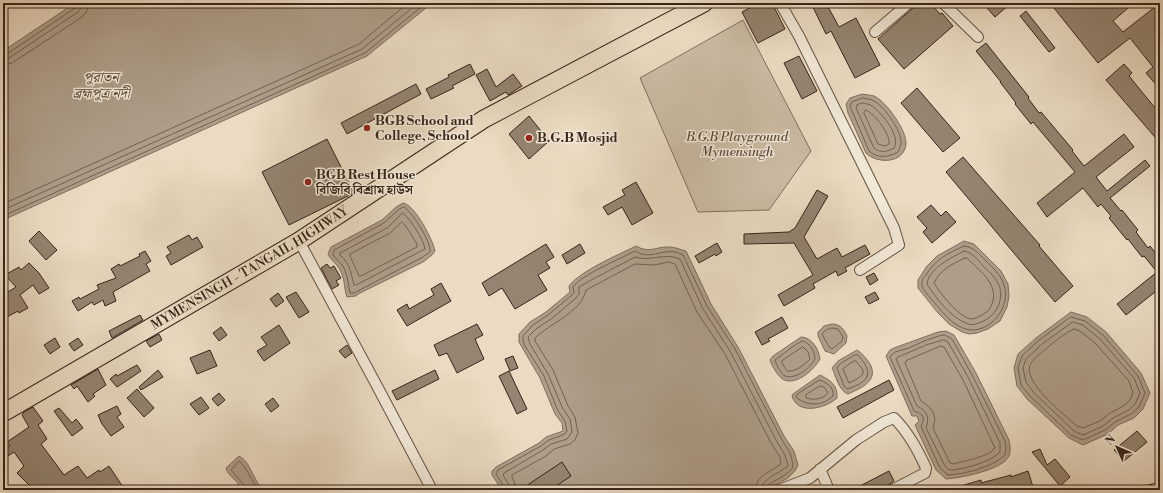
<svg xmlns="http://www.w3.org/2000/svg" width="1163" height="493" font-family="'Libre Bodoni','Noto Serif Bengali',serif">
	<style>
		.green { fill: #cbbca5; stroke: #807060 }
		.water { fill: #ad9d89; stroke: #7d6d5d }
		.lines { fill: none; stroke-linecap: round; stroke-linejoin: round }
		.shore { stroke: #726152; stroke-width: 1 }
		.building { fill: #948471; stroke: #36251a }
		.minor-casing { stroke: #635244; stroke-width: 12 }
		.trunk-casing { stroke: #36251a; stroke-width: 19 }
		.minor { stroke: #f1e8d7; stroke-width: 10 }
		.trunk { stroke: #eadbc2; stroke-width: 17 }
		.rail-casing { stroke: #36251a; stroke-width: 4.5 }
		.rail { stroke: #f1e8d7; stroke-width: 3; stroke-dasharray: 9; stroke-linecap: butt }
		.poi-dot { fill: #8f2418; stroke: #f1e8d7; stroke-width: 1.5 }
		.labels { text-anchor: middle; dominant-baseline: central; stroke-width: 3; stroke-linejoin: round; paint-order: stroke }
		.poi-label { font-size: 13px; font-weight: bold; fill: #36251a; stroke: #f1e8d7; text-anchor: start }
		.park-label { font-size: 13px; font-style: italic; fill: #5b4b3d; stroke: #f1e8d7 }
		.street-label { font-size: 13px; fill: #36251a; stroke: #f1e8d7 }
		.water-label { font-size: 14px; font-style: italic; fill: #5a493b; stroke: #f1e8d7 }
	</style>
	<rect width="100%" height="100%" fill="#eadbc2"/>
	<filter id="stains"><feTurbulence type="fractalNoise" baseFrequency=".005" numOctaves="4"/><feColorMatrix values="0 0 0 0 .2 0 0 0 0 .09 0 0 0 0 .02 0 0 0 .5 -.17"/></filter>
	<radialGradient id="worn" r=".72"><stop offset=".6" stop-color="#630" stop-opacity="0"/><stop offset="1" stop-color="#630" stop-opacity=".3"/></radialGradient>
	<path class="green" d="M743 20 811 151 769 210 698 212 640 78Z"/>
	<path class="water" d="M75 3H432L367 56 3 220V51Z
		M862 94C866 95 871 95 874 96 886 101 907 131 906 144 904 164 877 164 866 153L848 113 846 104 850 98Z
		M403 203C415 205 433 240 435 251L432 255 423 262 358 294 356 296 347 297C344 289 345 280 341 272 338 264 331 261 328 254L331 247 382 220 396 207Z
		M964 241 974 244 1001 271 1008 284 1009 296 1007 307 1000 321 988 329 977 333 969 334 962 332 949 324 938 313 918 288V280L927 266 937 256Z
		M636 246C650 254 657 246 670 247 675 247 681 250 686 251L711 304 738 347 784 436 794 451 798 465 795 471 788 478 766 490H502L492 475V471L496 467 539 443 546 437 563 431 562 423 555 414 540 378 519 342V334L530 322 546 312 570 292 569 286C580 271 618 255 636 246Z
		M1071 312 1087 317 1106 332 1141 373 1150 393 1143 409 1134 418 1118 425 1108 434 1083 445 1069 438 1027 399 1017 386 1014 368 1018 354 1036 338Z
		M832 324C840 324 844 329 847 336L846 343 834 354 825 351 818 336V332L824 326Z
		M946 331 954 335 976 373 1009 440C1010 445 1011 451 1009 456 1003 470 960 478 946 479L936 470 915 425 919 421 917 416H912L886 356 890 350 894 348 938 332Z
		M801 337C812 337 819 350 820 359 814 370 797 385 784 380 778 377 772 366 770 360L773 356Z
		M857 350C862 353 867 359 870 364 879 381 861 388 848 394 839 391 836 376 832 368L838 361Z
		M820 375C830 380 838 385 837 398 826 408 798 416 792 396L793 394Z
		M239 456C248 461 249 468 254 476 256 481 260 486 263 490H241C240 481 228 477 226 468Z"/>
	<g class="lines">
		<path class="shore" d="M3 54H7L75 8 77 3
			M3 59 9 58 78 12 81 8 82 3
			M3 65 12 63 82 17 87 11 88 3
			M863 98C866 99 870 99 872 100 883 104 902 131 901 143 901 146 899 149 898 152 889 157 878 159 869 151L850 106 852 102Z
			M863 103C866 104 870 104 872 106 882 113 901 136 894 148 887 152 880 153 874 148L856 108 857 105Z
			M866 110C875 114 891 135 889 144L885 146 878 144 864 113Z
			M3 204 359 44 408 3
			M404 207C413 213 432 243 430 252L421 258 354 293H350L347 276 343 266 333 255 334 250 384 223 398 210Z
			M3 210 362 49 418 3
			M403 213C411 220 424 240 425 249L356 285H354C351 274 350 263 340 255V253L387 228Z
			M3 216 365 53 426 3
			M402 222 405 225 417 244V247L361 276H359L350 256V254L390 233Z
			M964 246C974 247 979 254 986 261 993 268 1001 275 1004 285 1011 305 993 331 971 330 958 329 946 317 939 308 934 302 925 293 922 286 921 281 923 278 926 275 935 260 948 253 964 246Z
			M964 251C972 252 978 260 983 266 990 272 997 279 1000 288 1003 303 995 317 981 322 976 324 971 326 966 323 950 317 936 298 927 284 929 268 951 258 964 251Z
			M965 258H967C982 273 1003 287 989 310 984 314 978 318 972 319 960 319 940 293 934 283 940 270 952 264 965 258Z
			M1071 317 1085 321 1103 335 1138 376 1145 393 1139 407 1131 414 1115 422 1105 430 1083 440 1071 435 1030 396 1021 385 1018 368 1022 356 1038 341Z
			M1073 322 1083 325 1100 339 1134 378 1140 393 1135 404 1129 410 1113 418 1103 426 1083 435 1074 431 1034 393 1026 382 1023 368 1026 359 1041 345Z
			M832 328 838 329 843 337 842 341 832 349 829 347 822 334 826 330Z
			M1074 329 1080 331 1095 343 1129 381 1133 393 1130 400 1125 405 1110 413 1100 421 1083 428 1077 426C1065 415 1020 381 1031 363 1035 357 1044 351 1049 346 1057 340 1065 333 1074 329Z
			M945 335 952 339 972 375 1005 441 1006 448 1005 455C993 467 965 474 948 475L940 468 921 426C926 417 923 414 914 411L890 357 895 352 909 348 924 341 939 336Z
			M944 340 948 342 968 377 1000 443V452C991 462 962 470 949 470L945 466 926 428C930 417 927 411 917 406L896 359 898 357 926 345Z
			M803 341C810 343 815 352 815 359 811 367 796 380 785 376 781 374 776 364 775 360L795 345Z
			M941 346 944 347 963 380 995 448C989 457 964 461 953 464L950 463 933 428 935 419 933 412 928 406 921 401 905 363 906 361Z
			M803 347 808 352 810 359C804 365 796 372 787 371L782 363V361Z
			M855 355H858C874 373 870 382 847 389L844 386 837 368 840 364Z
			M854 361H856L863 370V374L857 379 849 383 843 369Z
			M820 380C827 383 834 387 833 396 822 406 810 406 798 399L796 396 799 393Z
			M820 386 824 387 828 393C822 400 813 400 806 398V395Z
			M245 490 243 484 231 470 239 461C245 464 253 483 258 490
			M505 490 504 487 496 474 498 470 541 446 549 440 565 434 567 431 565 421 558 411 544 376 525 346 523 341V336L533 325 548 315 572 295 574 292 573 287C581 275 622 258 635 251 637 252 639 253 641 254 657 258 666 246 683 255L707 306 735 349 781 438 790 453 793 464 792 469 785 475 768 485 766 490
			M510 490 509 485 503 475 504 473 543 450 551 444 567 439 572 432 570 419 563 409 548 374 530 344 528 337 536 329 551 319 576 298 579 294V287L593 279 635 257C651 262 665 252 680 259L703 309 730 351 776 440 785 455 788 466C779 474 762 478 761 490
			M516 490 515 484 512 477V475L546 456 554 449 570 444 575 440 578 433 575 417 568 406 553 370 535 341V338C550 323 581 313 586 290L635 264 654 265 669 262 675 264 697 312 725 354 771 443 780 457 781 464C771 472 756 475 755 490"/>
	</g>
	<path class="building" d="M759 3H772L785 29 758 43 742 12Z
		M811 3H826L839 27 856 18 880 65 855 78 831 31 826 34Z
		M915 3H930L940 14 942 13 953 26 904 69 878 39 913 8Z
		M993 3H1011L995 17 987 8Z
		M1050 3H1134L1113 21 1123 32 1160 3V89L1146 73 1153 67 1130 38 1098 63Z
		M1026 11 1055 48 1049 52 1020 16Z
		M986 43 1029 97 1028 98 1039 113 1041 112 1073 150 1072 151 1084 166 1124 134 1134 147 1096 177 1107 191 1145 160 1150 166 1110 198 1121 211 1122 210 1138 230 1136 232 1148 248 1150 246 1160 259V288L1126 315 1117 304 1157 272 1144 256 1142 257 1128 239 1127 240 1109 218 1111 216 1101 204 1098 207 1083 188 1047 217 1037 203 1075 172 1033 122 1031 124 1015 104 1016 103 1000 82H1001L976 51Z
		M799 56 817 91 802 99 784 63Z
		M470 64 475 74 452 86 454 88 431 99 426 89 449 77 448 75Z
		M1124 64 1132 73 1129 76 1160 114V143L1106 80Z
		M487 69 496 87 513 74 522 86 508 95 506 92 490 101 476 75Z
		M416 84 421 94 347 134 341 123Z
		M917 88 960 138 943 152 901 103Z
		M529 116 549 141 529 159 509 134Z
		M327 139 354 193 289 225 262 172Z
		M963 157 1040 245 1039 246 1073 286 1055 302 946 172Z
		M636 182 653 213 632 225 622 207 608 215 603 207 625 195 622 190Z
		M817 190 828 196 804 237 817 259 837 248 842 257 865 245 870 254 845 268 847 271 838 276 836 271 813 284 815 288 784 306 778 295 813 275 794 243 744 244V234L789 232 795 228Z
		M931 205 941 216 946 211 956 222 932 243 923 232 927 228 917 217Z
		M39 231 57 250 46 260 29 241Z
		M189 235 192 240 197 237 203 247 171 265 166 256 171 253 167 247Z
		M717 243 722 252 716 256 715 254 699 263 695 256Z
		M546 244 554 257 546 262 550 268 538 275 547 290 515 309 502 288 489 296 482 283Z
		M580 244 585 253 567 264 562 255Z
		M145 251 151 261 146 264 150 271 113 292 116 301 105 306 103 300 94 305 92 302 78 311 72 301 79 297 80 299 99 289 97 285 116 278 111 269 119 264 120 266 140 256 139 254Z
		M29 263 39 273 49 288 39 294 33 285 20 295 28 308 19 313 18 311 7 317 3 311V295L16 287 5 275 19 267 21 270Z
		M327 264 330 268 334 266 341 278 336 281 339 285 332 289 321 268Z
		M874 273 878 280 870 285 866 277Z
		M441 283 451 301 407 326 397 310 407 304 409 309 434 295 431 289Z
		M296 292 309 312 299 318 286 297Z
		M875 292 879 299 869 304 865 297Z
		M278 293 284 301 276 307 270 299Z
		M140 315 143 320 112 338 109 331Z
		M782 317 788 328 768 339 770 341 762 345 755 332Z
		M477 324 483 335 475 339 484 359 457 373 447 353 439 356 434 345Z
		M279 325 290 343 264 361 257 351 267 345 261 337Z
		M221 327 227 335 219 341 213 333Z
		M159 334 162 340 150 347 146 341Z
		M55 338 60 347 50 354 44 345Z
		M78 338 83 345 74 351 69 344Z
		M347 345 352 353 345 358 339 351Z
		M210 350 217 366 197 374 190 358Z
		M513 356 518 368 510 371 505 359Z
		M137 365 141 371 117 387 110 379 116 374 117 376Z
		M98 369 106 385 93 394 95 396 88 402 77 386 74 389 71 385Z
		M158 370 163 377 141 390 139 387Z
		M435 370 439 379 397 400 392 391Z
		M509 371 527 409 517 414 499 376Z
		M889 380 894 390 843 418 837 407Z
		M137 389 154 408 144 417 127 398Z
		M219 393 225 400 218 406 212 399Z
		M201 397 209 408 199 415 190 404Z
		M273 398 279 406 271 412 265 404Z
		M117 406 121 414 117 417 124 427 111 436 102 424 98 415Z
		M33 407 43 421 38 425 47 439 41 444 64 475 78 466 87 478 99 470 100 472 109 466 125 490H24L29 485 17 473 24 466 14 452 8 456 4 450 10 446 7 442 29 427 22 415 24 412Z
		M59 408 72 423 76 419 83 428 72 436 54 411Z
		M1137 431 1147 442 1124 461 1114 450Z
		M1040 449 1047 465 1055 459 1070 477 1060 486 1032 452Z
		M562 462 571 476 550 490H520Z
		M889 471 894 481 887 486 886 490H852Z
		M1028 471 1034 490H1019L1017 486 1003 490H954V488L981 480V483L1011 475V477Z"/>
	<g class="lines">
		<g class="minor-casing">
			<path id="minor" d="M780 3 799 36 894 228 899 245 860 270
				M943 3 978 37
				M875 32 909 3
				M299 241 377 386 432 490
				M820 469 829 490
				M779 490 810 478 856 440 884 422 894 418C908 432 918 450 926 468L925 473 892 490"/>
		</g>
		<g class="trunk-casing">
			<g id="trunk">
				<path id="s1" d="M3 413 299 241 484 119 704 3"/>
			</g>
		</g>
		<use href="#minor" class="minor"/>
		<use href="#trunk" class="trunk"/>
		<g class="rail-casing">
			<path id="rail" d="M1135 490 1160 484"/>
		</g>
		<use href="#rail" class="rail"/>
	</g>
	<g class="poi-dot">
		<circle cx="367" cy="128" r="4"/>
		<circle cx="529" cy="138" r="4"/>
		<circle cx="308" cy="182" r="4"/>
	</g>
	<g class="labels">
		<g class="poi-label">
			<text x="375" y="121">BGB School and<tspan x="375" dy="15">College, School</tspan></text>
			<text x="537" y="138">B.G.B Mosjid</text>
			<text x="316" y="175">BGB Rest House<tspan x="316" dy="15">বিজিবি বিশ্রাম হাউস</tspan></text>
		</g>
		<g class="park-label">
			<text x="737" y="137">B.G.B Playground<tspan x="737" dy="15">Mymensingh</tspan></text>
		</g>
		<g class="street-label">
			<text stroke="none"><textPath href="#s1" startOffset="286">MYMENSINGH - TANGAIL HIGHWAY</textPath></text>
		</g>
		<g class="water-label">
			<text x="101" y="78">পুরাতন<tspan x="101" dy="16">ব্রহ্মপুত্র নদী</tspan></text>
		</g>
	</g>
	<rect width="1163" height="493" fill="none" stroke="#eadbc2" stroke-width="16"/>
	<rect x="4" y="4" width="1155" height="485" fill="none" stroke="#36251a" stroke-width="2"/>
	<rect x="8" y="8" width="1147" height="477" fill="none" stroke="#36251a"/>
	<g transform="translate(1117 447) rotate(315)" stroke="#f1e8d7" stroke-width="3" paint-order="stroke">
	<path d="M0-3L7 15L0 10L-7 15Z" fill="#36251a"/>
	<text y="-6" font-size="11" font-weight="bold" text-anchor="middle" fill="#36251a">N</text>
	</g>
	<rect width="100%" height="100%" filter="url(#stains)"/>
	<rect width="100%" height="100%" fill="url(#worn)"/>
</svg>
